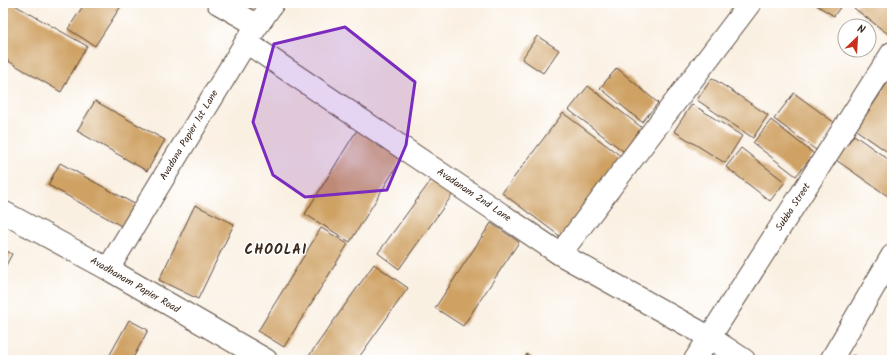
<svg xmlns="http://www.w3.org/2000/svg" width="895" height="363" font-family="Kalam,sans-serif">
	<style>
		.building { fill: #cfa164 }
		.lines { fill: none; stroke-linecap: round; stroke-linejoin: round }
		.minor-casing { stroke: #58483b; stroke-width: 24 }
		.tertiary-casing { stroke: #58483b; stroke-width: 24 }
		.minor { stroke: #fff; stroke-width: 22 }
		.tertiary { stroke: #fff; stroke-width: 22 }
		.marked { fill: #7b2cbf; fill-opacity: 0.2; stroke: #7b2cbf; stroke-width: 3; stroke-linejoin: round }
		.labels { text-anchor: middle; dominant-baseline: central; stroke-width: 3; stroke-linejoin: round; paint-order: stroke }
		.street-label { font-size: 10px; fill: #3b2a1e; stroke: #fff }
		.district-label { font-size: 14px; font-weight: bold; letter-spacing: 1px; fill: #3b2a1e; stroke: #fff }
	</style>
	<rect width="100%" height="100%" fill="#fff"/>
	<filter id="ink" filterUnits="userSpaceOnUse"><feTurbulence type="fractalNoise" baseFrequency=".025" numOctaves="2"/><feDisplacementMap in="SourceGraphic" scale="8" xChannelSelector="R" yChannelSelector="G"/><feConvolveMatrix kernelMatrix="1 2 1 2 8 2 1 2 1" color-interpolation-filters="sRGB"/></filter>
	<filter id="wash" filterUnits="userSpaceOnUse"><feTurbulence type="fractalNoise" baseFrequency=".012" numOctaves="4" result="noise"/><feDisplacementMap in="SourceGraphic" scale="16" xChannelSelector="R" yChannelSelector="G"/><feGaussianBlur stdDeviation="0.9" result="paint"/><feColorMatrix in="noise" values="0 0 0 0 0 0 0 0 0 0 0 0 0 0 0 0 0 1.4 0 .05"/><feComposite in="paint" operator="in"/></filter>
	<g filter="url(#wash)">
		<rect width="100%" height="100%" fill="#faf0e2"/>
		<g id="blocks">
			<path class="building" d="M3 3H11L87 46 61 92 3 58Z
				M85 3H123L95 46 68 29Z
				M813 3H843L834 16Z
				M858 3H892V37L854 8Z
				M537 36 559 50 543 73 522 59Z
				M617 68 658 103 642 122 600 88Z
				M892 76V155L856 130Z
				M712 78 768 115 753 138 697 100Z
				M588 86 645 130 627 154 569 110Z
				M794 93 835 123 816 150 774 119Z
				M95 101 165 140 147 171 77 131Z
				M692 104 742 136 725 163 674 131Z
				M563 113 621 156 561 237 502 193Z
				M771 120 814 154 796 176 753 143Z
				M360 125 405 153 350 242 305 214Z
				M854 135 892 162V199L836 160Z
				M741 148 785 182 770 201 726 167Z
				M60 163 138 206 125 228 48 185Z
				M432 179 453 194 399 269 378 253Z
				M195 205 234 224 198 299 159 280Z
				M491 223 519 242 463 326 435 308Z
				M321 228 348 244 284 347 258 331Z
				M3 249 12 254 3 271Z
				M374 264 408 288 357 360H306Z
				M129 320 148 330 132 360H107Z
				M527 354 536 360H523Z
				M853 355 862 360H850Z"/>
		</g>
	</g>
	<g filter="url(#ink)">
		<use href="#blocks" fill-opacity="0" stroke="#58483b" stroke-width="1"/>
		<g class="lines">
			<g class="minor-casing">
				<path id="minor" d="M218 3 257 25
					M246 42 560 254 709 337 744 360
					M560 254 750 3
					M108 269 246 42 273 3
					M695 360 892 53
					M831 360 892 256"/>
			</g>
			<g class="tertiary-casing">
				<path id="tertiary" d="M3 212 108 269 266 360"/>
			</g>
			<use href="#minor" class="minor"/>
			<use href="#tertiary" class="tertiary"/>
		</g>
	</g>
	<path class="marked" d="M345 27 415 82 406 145 387 190 305 197 273 175 253 122 274 44Z"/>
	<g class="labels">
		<g class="street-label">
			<text transform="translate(189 135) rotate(-59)">Avadana Papier 1st Lane</text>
			<text transform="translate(474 195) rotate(34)">Avadanam 2nd Lane</text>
			<text transform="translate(793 207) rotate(-57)">Subba Street</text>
			<text transform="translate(135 285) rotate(30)">Avadhanam Papier Road</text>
		</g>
		<g class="district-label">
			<text x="276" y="250">CHOOLAI</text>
		</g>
	</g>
	<rect width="895" height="363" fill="none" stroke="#fff" stroke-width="16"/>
	<g transform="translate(857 38) rotate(25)"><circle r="19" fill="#ffffff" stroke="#b1aaa5"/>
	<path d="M0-3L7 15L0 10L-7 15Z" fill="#c8321e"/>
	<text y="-6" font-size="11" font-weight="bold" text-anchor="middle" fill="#3b2a1e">N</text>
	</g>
</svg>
